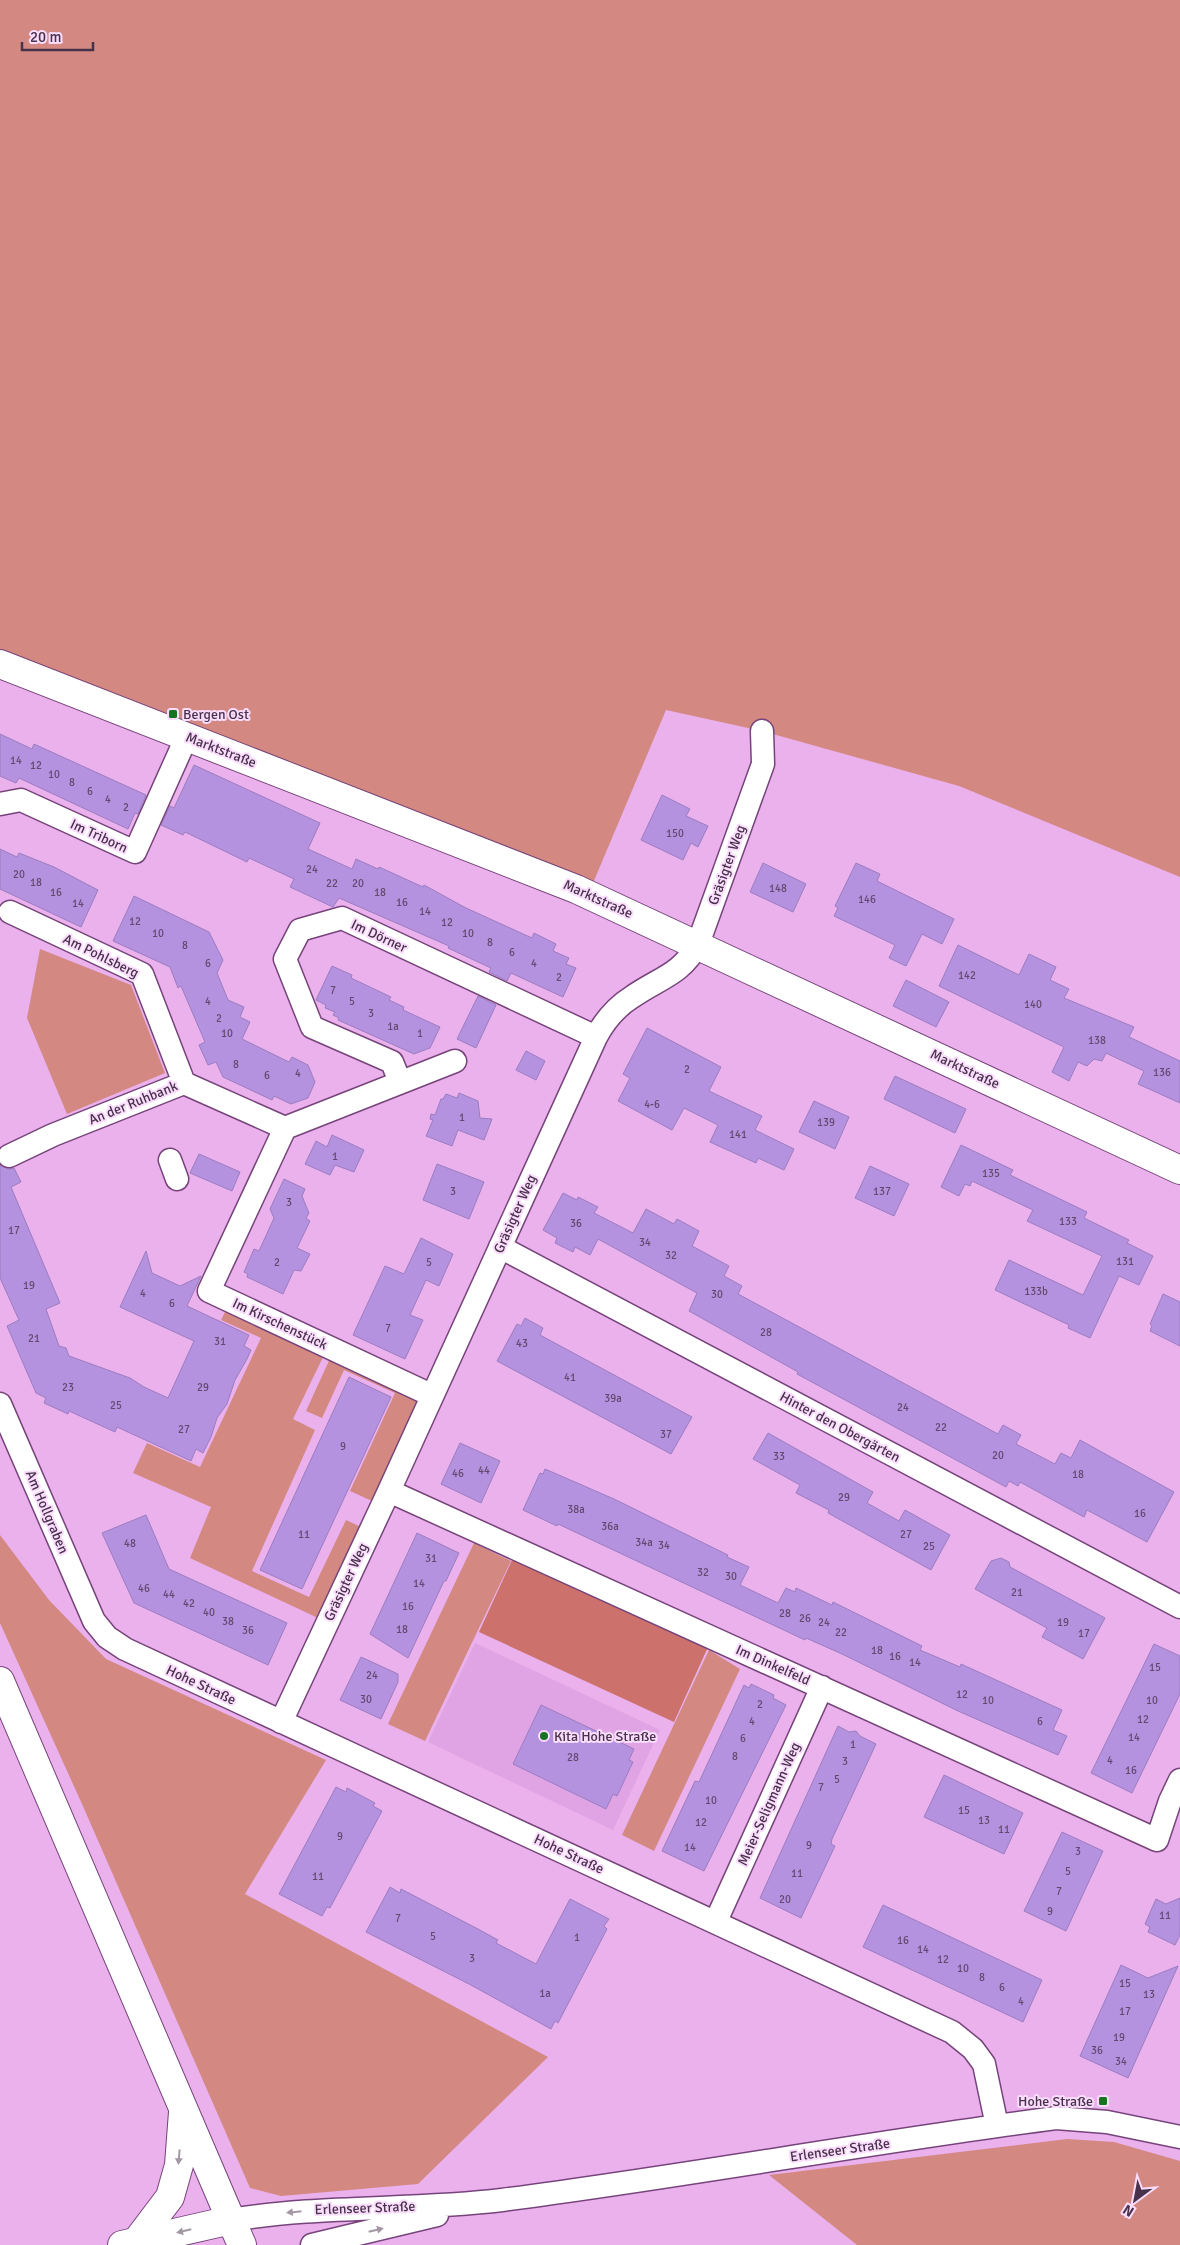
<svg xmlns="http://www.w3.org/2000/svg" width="1180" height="2245" font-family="Signika,sans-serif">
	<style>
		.built { fill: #e0a3e4 }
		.green { fill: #d48882 }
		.forest { fill: #cc716b }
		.building { fill: #b592df; stroke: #9b7dc0 }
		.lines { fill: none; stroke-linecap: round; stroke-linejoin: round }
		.street-casing { stroke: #76447a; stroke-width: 25 }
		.secondary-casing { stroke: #76447a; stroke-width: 30 }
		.primary-casing { stroke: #76447a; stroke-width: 30 }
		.street { stroke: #fff; stroke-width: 22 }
		.secondary { stroke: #fff; stroke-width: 28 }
		.primary { stroke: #fff; stroke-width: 28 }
		.oneway { fill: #a498a4 }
		.poi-dot { fill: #157322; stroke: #faddfc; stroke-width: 2 }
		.labels { text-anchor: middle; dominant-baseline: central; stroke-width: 4; stroke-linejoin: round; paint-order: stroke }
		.number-label { font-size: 11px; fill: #63496f }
		.poi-label { font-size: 14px; fill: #48314a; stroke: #faddfc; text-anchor: start }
		.street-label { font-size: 14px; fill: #48314a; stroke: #faddfc }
	</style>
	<rect width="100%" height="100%" fill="#eab1ed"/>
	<path class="built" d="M475 1643 660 1730 613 1830 428 1742Z"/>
	<path class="green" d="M0 0H1180V877L959 786 762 731 666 710 593 883 0 662Z
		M40 949 131 985 165 1073 67 1114 27 1018Z
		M228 1306 325 1353 293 1419 315 1430 252 1571 309 1597 346 1520 361 1527 318 1618 190 1558 211 1507 133 1473 147 1443 200 1467 261 1338 221 1320Z
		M333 1352 422 1394 372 1501 350 1491 395 1393 344 1370 322 1418 306 1411Z
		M0 1535 49 1600 106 1659 326 1760 245 1894 548 2057 418 2184 281 2196 250 2188 82 1804 0 1623Z
		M474 1543 511 1561 425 1741 388 1724Z
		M709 1650 740 1669 654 1851 622 1835Z
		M1067 2139 1114 2142 1180 2161V2245H857L769 2175Z"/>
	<path class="forest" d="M513 1558 708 1647 674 1722 479 1632Z"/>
	<path class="building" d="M0 734 32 749 34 744 146 795 138 814 135 813 128 829 19 778 16 783 0 776Z
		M194 765 320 823 308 849 352 869 356 859 378 869 379 867 423 887 424 885 466 908 532 938 534 933 556 944 553 951 569 958 566 964 576 968 563 997 511 973 507 981 489 972 491 968 448 948 449 946 339 898 333 907 290 887 294 879 249 858 247 862 185 832 183 835 161 825 170 806 174 808Z
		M662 795 690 809 686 816 708 826 698 847 691 843 683 860 641 840Z
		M0 849 17 857 19 853 54 867 98 890 81 927 0 889Z
		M763 863 806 884 793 912 750 892Z
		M856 863 880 874 877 881 954 919 942 944 922 934 906 966 889 958 895 945 834 916 838 908 835 906Z
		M134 896 209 932 223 960 217 973 228 1000 244 1007 240 1017 250 1022 242 1039 289 1062 292 1057 308 1065 315 1082 308 1098 291 1104 274 1096 272 1100 223 1077 216 1062 208 1065 199 1045 205 1042 181 986 178 988 170 967 113 941Z
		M958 945 1019 975 1029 954 1056 967 1050 980 1069 989 1064 998 1134 1027 1129 1037 1180 1061V1103L1138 1084 1144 1071 1106 1053 1102 1061 1094 1059 1087 1066 1078 1062 1069 1081 1052 1072 1064 1047 939 986Z
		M332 966 352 975 351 978 391 997 389 1000 404 1007 403 1010 440 1027 430 1048 414 1054 338 1020 339 1018 333 1015 335 1012 325 1008 326 1005 316 1000Z
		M906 980 949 1002 936 1027 893 1006Z
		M478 996 496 1005 476 1048 457 1039Z
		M647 1028 721 1067 709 1091 762 1116 755 1130 794 1149 784 1170 758 1158 756 1163 710 1142 718 1125 684 1108 672 1130 618 1101 630 1078 623 1074Z
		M526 1051 545 1061 536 1080 516 1070Z
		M895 1076 966 1109 955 1133 884 1099Z
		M459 1093 478 1101 480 1118 492 1119 484 1140 458 1130 452 1146 426 1136 433 1120 430 1119 431 1114 435 1115 441 1099H443L446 1094 457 1098Z
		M814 1101 849 1117 835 1149 799 1132Z
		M332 1135 364 1150 354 1172 335 1165 330 1175 305 1164 316 1141 327 1147Z
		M961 1145 1013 1170 1010 1175 1087 1212 1084 1218 1129 1240 1127 1243 1153 1256 1139 1285 1119 1276 1090 1338 1068 1328 1069 1325 995 1290 1009 1260 1083 1295 1102 1256 1027 1221 1033 1210 972 1181 970 1186 965 1184 959 1196 941 1187Z
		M199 1154 240 1172 232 1191 190 1173Z
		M437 1164 484 1182 469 1219 423 1200Z
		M0 1165 8 1169 14 1168 21 1182 11 1187 60 1303 46 1309 59 1346 66 1348 69 1356 130 1378 144 1387 168 1398 194 1341 120 1307 146 1251 152 1273 180 1286 201 1276 187 1306 249 1335 244 1346 251 1350 247 1359 235 1380 227 1404 217 1418 211 1437 203 1453 196 1449 191 1461 117 1427 115 1432 69 1411 68 1414 44 1403 46 1398 36 1393 7 1326 19 1320 0 1278Z
		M870 1166 909 1184 894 1216 855 1198Z
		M284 1179 305 1189 302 1196 309 1213 306 1218 310 1221 297 1248 310 1254 301 1271 294 1270 283 1294 247 1277 248 1274 244 1272 254 1249 259 1251 274 1218 270 1209Z
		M563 1193 577 1200 578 1197 598 1207 594 1213 633 1233 646 1209 674 1224 677 1219 699 1231 692 1246 729 1266 724 1276 742 1286 738 1294 998 1434 1003 1425 1021 1435 1016 1444 1055 1464 1061 1453 1071 1458 1080 1440 1174 1492 1147 1542 1087 1510 1084 1517 1020 1482 1018 1486 1009 1481 1006 1487 797 1374 798 1372 689 1311 697 1293 598 1239 590 1255 575 1247 573 1252 555 1243 557 1238 543 1230Z
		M421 1238 453 1254 439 1286 426 1280 410 1315 423 1320 405 1359 353 1335 385 1266 404 1274Z
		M1163 1294 1180 1302V1346L1150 1331 1152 1326 1150 1324Z
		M525 1318 543 1328 540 1335 692 1417 671 1454 497 1361 517 1324 521 1326Z
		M349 1377 391 1397 302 1589 260 1570Z
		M768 1433 873 1492 867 1503 899 1521 905 1510 950 1535 931 1570 828 1513 829 1510 796 1493 800 1485 753 1459Z
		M460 1443 500 1461 481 1503 441 1484Z
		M545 1469 614 1499 728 1555 727 1557 749 1567 740 1585 778 1603 786 1588 795 1592 796 1588 832 1605 833 1602 922 1646 920 1650 960 1667 961 1664 1062 1710 1053 1730 1067 1736 1058 1755 958 1711 842 1654 806 1638 805 1640 558 1524 557 1526 523 1510 540 1473 543 1474Z
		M146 1515 169 1569 287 1623 268 1665 134 1603 102 1533Z
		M417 1533 459 1553 446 1581H444L408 1658 370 1634Z
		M1001 1558 1009 1562 1010 1567 1105 1618 1083 1659 1042 1637 1047 1628 975 1589 991 1561Z
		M1154 1644 1180 1656V1694L1132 1793 1091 1773Z
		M361 1657 398 1674V1682L381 1719 340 1700Z
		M751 1684 774 1695 773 1698 786 1705 704 1871 662 1851 695 1781 699 1782 744 1685 749 1688Z
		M541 1705 634 1749 629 1760 633 1762 617 1796 613 1794 606 1809 513 1764Z
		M838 1726 849 1732 856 1731 860 1736 876 1744 832 1839 831 1844 835 1846 801 1918 760 1898Z
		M944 1775 1023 1813 1004 1854 924 1817Z
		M336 1787 346 1792 347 1788 375 1803 373 1806 382 1811 330 1908 327 1907 322 1916 279 1894Z
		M1062 1832 1103 1851 1066 1931 1024 1911Z
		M390 1887 400 1893 401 1889 478 1929 498 1940 496 1943 536 1964 570 1899 609 1919 604 1926 607 1929 558 2023 555 2021 551 2029 469 1984 366 1932Z
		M1180 1898V1935L1175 1945 1148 1932 1150 1927 1145 1924 1156 1899 1166 1904Z
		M883 1905 1042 1980 1023 2022 863 1947Z
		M1121 1965 1148 1978 1178 1966 1128 2078 1080 2056Z"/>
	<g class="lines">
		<g class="street-casing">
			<path id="street" d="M0 804 21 800 135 852 187 736
				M10 912 142 974 184 1083
				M400 1082 392 1062 312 1027 285 959 300 930 342 918 596 1037
				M285 1128 209 1291 431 1395
				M9 1156 53 1135 184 1083 285 1128 455 1061
				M170 1160 177 1179
				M500 1247 1180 1607
				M0 1404 94 1621 107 1637 125 1649C400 1778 677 1902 952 2032L973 2049 984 2064 997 2126
				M389 1491 1157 1840 1170 1801 1180 1780
				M281 1722 389 1491 596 1037C605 1020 616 1007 632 997 659 978 681 975 698 944L763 764 762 731
				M716 1921 822 1687
				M231 2220C321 2205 412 2211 502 2200 687 2176 871 2142 1056 2118L1107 2122 1180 2137
				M312 2245 437 2215"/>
		</g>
		<g class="secondary-casing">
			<path id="secondary" d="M0 664 576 889 1180 1170
				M0 1681 231 2220
				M136 2242 170 2197 179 2165 183 2112"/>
		</g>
		<g class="primary-casing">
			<path id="primary" d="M122 2245 231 2220 242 2245"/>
		</g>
		<use href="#street" class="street"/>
		<use href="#secondary" class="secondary"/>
		<use href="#primary" class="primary"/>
	</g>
	<defs><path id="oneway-solid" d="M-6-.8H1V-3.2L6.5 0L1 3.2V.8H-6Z" transform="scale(1.25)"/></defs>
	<g class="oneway">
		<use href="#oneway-solid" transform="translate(179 2157) rotate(95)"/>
		<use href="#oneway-solid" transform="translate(294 2212) rotate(174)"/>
		<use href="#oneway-solid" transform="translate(376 2230) rotate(-13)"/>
		<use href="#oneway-solid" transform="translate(184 2231) rotate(167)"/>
	</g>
	<g class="poi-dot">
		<rect x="168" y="709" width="10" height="10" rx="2.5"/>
		<circle cx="544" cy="1736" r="5"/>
		<rect x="1098" y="2096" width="10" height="10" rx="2.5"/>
	</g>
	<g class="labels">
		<g class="number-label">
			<text x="16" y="760">14</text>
			<text x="36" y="765">12</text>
			<text x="54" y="774">10</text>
			<text x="72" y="782">8</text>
			<text x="90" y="791">6</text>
			<text x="108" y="799">4</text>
			<text x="126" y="807">2</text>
			<text x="675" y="833">150</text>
			<text x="312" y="869">24</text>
			<text x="19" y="874">20</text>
			<text x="36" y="882">18</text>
			<text x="332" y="883">22</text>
			<text x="358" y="883">20</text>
			<text x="778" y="888">148</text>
			<text x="56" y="892">16</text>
			<text x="380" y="892">18</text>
			<text x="867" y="899">146</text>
			<text x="402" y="902">16</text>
			<text x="78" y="903">14</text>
			<text x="425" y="911">14</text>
			<text x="135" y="921">12</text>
			<text x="447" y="922">12</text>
			<text x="158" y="933">10</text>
			<text x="468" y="933">10</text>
			<text x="490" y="942">8</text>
			<text x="185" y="945">8</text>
			<text x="512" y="952">6</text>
			<text x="208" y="963">6</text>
			<text x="534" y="963">4</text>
			<text x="967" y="975">142</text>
			<text x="559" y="977">2</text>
			<text x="333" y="990">7</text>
			<text x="208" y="1001">4</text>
			<text x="352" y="1001">5</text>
			<text x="1033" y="1004">140</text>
			<text x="371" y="1013">3</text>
			<text x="219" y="1018">2</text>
			<text x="393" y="1026">1a</text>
			<text x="227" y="1033">10</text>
			<text x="420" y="1033">1</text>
			<text x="1097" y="1040">138</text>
			<text x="236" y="1064">8</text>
			<text x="687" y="1069">2</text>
			<text x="1162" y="1072">136</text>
			<text x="298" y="1073">4</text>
			<text x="267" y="1075">6</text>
			<text x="652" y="1104">4-6</text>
			<text x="462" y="1117">1</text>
			<text x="826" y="1122">139</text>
			<text x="738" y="1134">141</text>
			<text x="335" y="1156">1</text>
			<text x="991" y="1173">135</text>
			<text x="453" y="1191">3</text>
			<text x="882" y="1191">137</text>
			<text x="289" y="1202">3</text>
			<text x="1068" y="1221">133</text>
			<text x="576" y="1223">36</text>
			<text x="14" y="1230">17</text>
			<text x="645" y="1242">34</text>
			<text x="671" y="1255">32</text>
			<text x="1125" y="1261">131</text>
			<text x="277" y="1262">2</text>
			<text x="429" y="1262">5</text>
			<text x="29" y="1285">19</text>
			<text x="1036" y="1291">133b</text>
			<text x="143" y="1293">4</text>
			<text x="717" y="1294">30</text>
			<text x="172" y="1303">6</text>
			<text x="388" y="1328">7</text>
			<text x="766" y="1332">28</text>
			<text x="34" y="1338">21</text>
			<text x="220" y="1341">31</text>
			<text x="522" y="1343">43</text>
			<text x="570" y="1377">41</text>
			<text x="68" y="1387">23</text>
			<text x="203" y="1387">29</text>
			<text x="613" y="1398">39a</text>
			<text x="116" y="1405">25</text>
			<text x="903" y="1407">24</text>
			<text x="941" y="1427">22</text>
			<text x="184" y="1429">27</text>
			<text x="666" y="1434">37</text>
			<text x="343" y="1446">9</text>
			<text x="998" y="1455">20</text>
			<text x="779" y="1456">33</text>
			<text x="484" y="1470">44</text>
			<text x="458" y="1473">46</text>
			<text x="1078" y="1474">18</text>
			<text x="844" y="1497">29</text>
			<text x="576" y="1509">38a</text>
			<text x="1140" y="1513">16</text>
			<text x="610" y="1526">36a</text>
			<text x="304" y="1534">11</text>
			<text x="906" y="1534">27</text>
			<text x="644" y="1542">34a</text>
			<text x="130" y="1543">48</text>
			<text x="664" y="1545">34</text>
			<text x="929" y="1546">25</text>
			<text x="431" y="1558">31</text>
			<text x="703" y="1572">32</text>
			<text x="731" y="1576">30</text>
			<text x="419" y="1583">14</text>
			<text x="144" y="1588">46</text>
			<text x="1017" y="1592">21</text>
			<text x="169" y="1594">44</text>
			<text x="189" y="1603">42</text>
			<text x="408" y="1606">16</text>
			<text x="209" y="1612">40</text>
			<text x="785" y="1613">28</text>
			<text x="805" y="1618">26</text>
			<text x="228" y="1621">38</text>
			<text x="824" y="1622">24</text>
			<text x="1063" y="1622">19</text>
			<text x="402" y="1629">18</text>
			<text x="248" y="1630">36</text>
			<text x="841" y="1632">22</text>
			<text x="1084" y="1633">17</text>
			<text x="877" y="1650">18</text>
			<text x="895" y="1656">16</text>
			<text x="915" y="1662">14</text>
			<text x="1155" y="1667">15</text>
			<text x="372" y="1675">24</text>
			<text x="962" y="1694">12</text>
			<text x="366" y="1699">30</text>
			<text x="988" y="1700">10</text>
			<text x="1152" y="1700">10</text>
			<text x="760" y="1704">2</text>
			<text x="1143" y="1719">12</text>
			<text x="752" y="1721">4</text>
			<text x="1040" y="1721">6</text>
			<text x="1134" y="1737">14</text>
			<text x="743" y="1738">6</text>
			<text x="853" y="1744">1</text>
			<text x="735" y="1756">8</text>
			<text x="573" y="1757">28</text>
			<text x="1110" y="1760">4</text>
			<text x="845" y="1761">3</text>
			<text x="1131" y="1770">16</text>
			<text x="837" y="1779">5</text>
			<text x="821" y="1787">7</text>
			<text x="711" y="1800">10</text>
			<text x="964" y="1810">15</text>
			<text x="984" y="1820">13</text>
			<text x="701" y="1822">12</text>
			<text x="1004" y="1829">11</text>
			<text x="340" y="1836">9</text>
			<text x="809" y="1845">9</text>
			<text x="690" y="1847">14</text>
			<text x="1078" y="1851">3</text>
			<text x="1068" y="1871">5</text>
			<text x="797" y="1873">11</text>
			<text x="318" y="1876">11</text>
			<text x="1059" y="1891">7</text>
			<text x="785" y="1899">20</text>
			<text x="1050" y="1911">9</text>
			<text x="1165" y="1915">11</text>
			<text x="398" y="1918">7</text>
			<text x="433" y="1936">5</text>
			<text x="577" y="1937">1</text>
			<text x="903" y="1940">16</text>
			<text x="923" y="1949">14</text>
			<text x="472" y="1958">3</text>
			<text x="943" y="1959">12</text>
			<text x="963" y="1968">10</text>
			<text x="982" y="1977">8</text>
			<text x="1125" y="1983">15</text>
			<text x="1002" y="1987">6</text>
			<text x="545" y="1993">1a</text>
			<text x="1149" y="1994">13</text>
			<text x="1021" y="2001">4</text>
			<text x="1125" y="2011">17</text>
			<text x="1119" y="2037">19</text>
			<text x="1097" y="2050">36</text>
			<text x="1121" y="2061">34</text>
		</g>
		<g class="poi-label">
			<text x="183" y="714">Bergen Ost</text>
			<text x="554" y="1736">Kita Hohe Straße</text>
			<text x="1093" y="2101" text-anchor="end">Hohe Straße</text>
		</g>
		<g class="street-label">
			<text transform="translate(221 750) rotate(21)">Marktstraße</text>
			<text transform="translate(99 836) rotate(25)">Im Triborn</text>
			<text transform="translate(727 865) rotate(-70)">Gräsigter Weg</text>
			<text transform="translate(598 899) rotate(24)">Marktstraße</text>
			<text transform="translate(379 936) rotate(25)">Im Dörner</text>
			<text transform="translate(101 956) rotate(26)">Am Pohlsberg</text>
			<text transform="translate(965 1069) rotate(25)">Marktstraße</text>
			<text transform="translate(133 1103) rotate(-22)">An der Ruhbank</text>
			<text transform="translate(515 1214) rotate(-66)">Gräsigter Weg</text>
			<text transform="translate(280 1324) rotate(25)">Im Kirschenstück</text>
			<text transform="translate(840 1427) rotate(28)">Hinter den Obergärten</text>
			<text transform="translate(47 1512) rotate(67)">Am Hollgraben</text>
			<text transform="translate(346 1582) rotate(-65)">Gräsigter Weg</text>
			<text transform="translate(773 1665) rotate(24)">Im Dinkelfeld</text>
			<text transform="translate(201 1685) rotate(25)">Hohe Straße</text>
			<text transform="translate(769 1804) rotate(-66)">Meier-Seligmann-Weg</text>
			<text transform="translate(569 1854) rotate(25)">Hohe Straße</text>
			<text transform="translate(840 2150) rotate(-8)">Erlenseer Straße</text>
			<text transform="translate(365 2208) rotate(-2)">Erlenseer Straße</text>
		</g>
	</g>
	<g transform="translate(1135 2200) rotate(212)" stroke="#faddfc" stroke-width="4" paint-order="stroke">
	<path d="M0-4L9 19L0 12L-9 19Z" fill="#48314a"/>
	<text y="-8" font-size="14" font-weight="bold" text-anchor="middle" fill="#48314a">N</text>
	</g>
	<path d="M22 42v8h71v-8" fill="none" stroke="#48314a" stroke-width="2.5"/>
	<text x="30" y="42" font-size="15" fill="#48314a" stroke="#faddfc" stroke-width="4" paint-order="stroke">20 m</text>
</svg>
